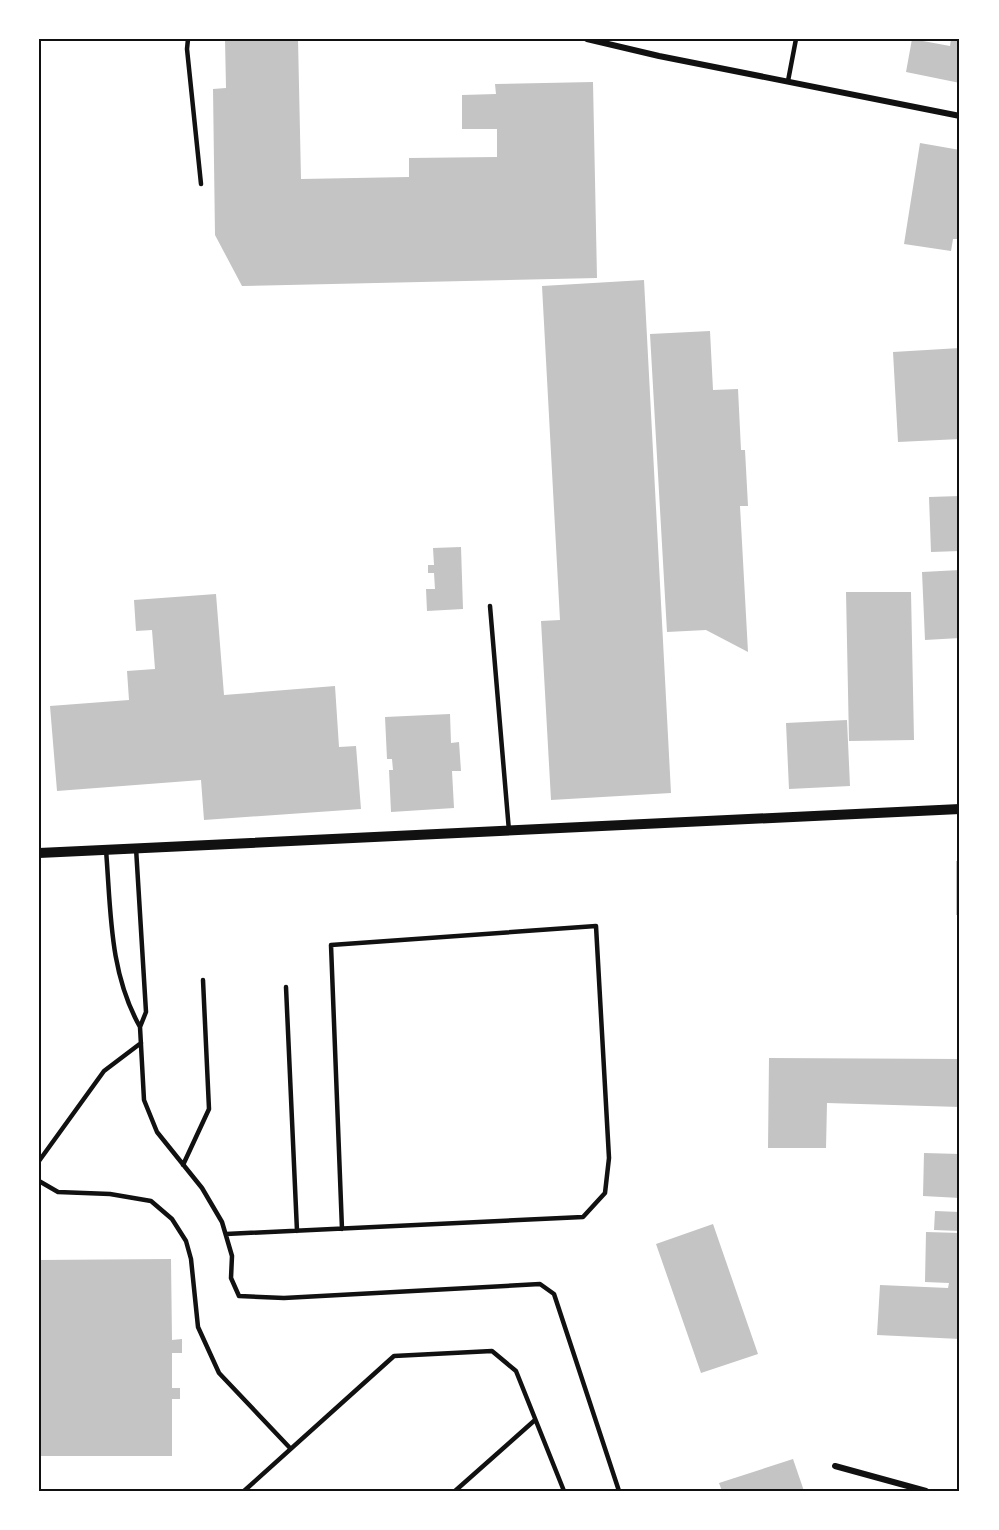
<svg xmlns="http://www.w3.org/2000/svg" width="999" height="1530" font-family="'Open Sans',sans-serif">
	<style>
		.building { fill: #c4c4c4 }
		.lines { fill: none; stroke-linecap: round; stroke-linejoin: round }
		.service { stroke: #111; stroke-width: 4.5 }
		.minor { stroke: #111; stroke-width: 6 }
		.tertiary { stroke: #111; stroke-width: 10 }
		.neatline { fill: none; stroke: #111; stroke-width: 2 }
	</style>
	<rect width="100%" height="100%" fill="#fff"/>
	<path class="building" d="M225 39H298L301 179 409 177V158L497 157V129H462V95L496 94 495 84 593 82 597 278 242 286 215 235 213 89 226 88Z
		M912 39 950 46 951 39H960V83L906 72Z
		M920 143 960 150V239H953L951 251 904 244Z
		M644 280 671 793 551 800 541 621 560 620 542 286Z
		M710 331 713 390 738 389 741 450H745L748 506H740L748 652 706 630 667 632 650 334Z
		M960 348V439L898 442 893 352Z
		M960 496V551L931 552 929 497Z
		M461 547 463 609 427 611 426 589H435L434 573H428V565H434L433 548Z
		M960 570V638L925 640 922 572Z
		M846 592H911L914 740 849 741Z
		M216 594 224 695 335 686 339 747 356 746 361 809 204 820 201 780 57 791 50 706 129 700 127 671 155 669 152 630 136 631 134 600Z
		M450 714 451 743 459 742 461 771H452L454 808 391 812 389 770H393L392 759H387L385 717Z
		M847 720 850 786 789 789 786 723Z
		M956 861H960V915H956Z
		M769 1058 960 1059V1107L827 1103 826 1148H768Z
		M924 1153 960 1154V1198L923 1196Z
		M935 1211 960 1212V1231L934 1230Z
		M713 1224 758 1354 701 1373 656 1244Z
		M926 1232 960 1233V1339L877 1335 880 1285 948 1288 949 1283 925 1282Z
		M171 1259 172 1340 182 1339V1353H172V1388H180V1399H172V1456H39V1260Z
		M793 1459 804 1491H722L719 1483Z"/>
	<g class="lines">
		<path class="service" d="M188 39 187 49 201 184
			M788 81 796 39
			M490 606 509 831
			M106 850C111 911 109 972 140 1027L146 1012 136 848
			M286 987 297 1231
			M140 1027 144 1100 157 1132 202 1188 222 1222 232 1256 231 1278 239 1296 284 1298 540 1284 554 1294 619 1491
			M39 1161 104 1071 141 1043
			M183 1165 209 1109 203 980
			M39 1181 58 1192 110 1194 151 1201 172 1219 186 1241 191 1259 198 1327 219 1373 290 1448
			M226 1234 583 1217 605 1193 609 1158 596 926 331 945 342 1229
			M244 1491 394 1356 492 1351 516 1371 564 1491
			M455 1491 535 1420"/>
		<path class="minor" d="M587 39 659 56 960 116
			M835 1466 926 1491"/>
		<path class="tertiary" d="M39 853 960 809"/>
	</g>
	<rect width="999" height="1530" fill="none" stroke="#ffffff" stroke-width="81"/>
	<rect x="40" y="40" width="918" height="1450" class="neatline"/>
</svg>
